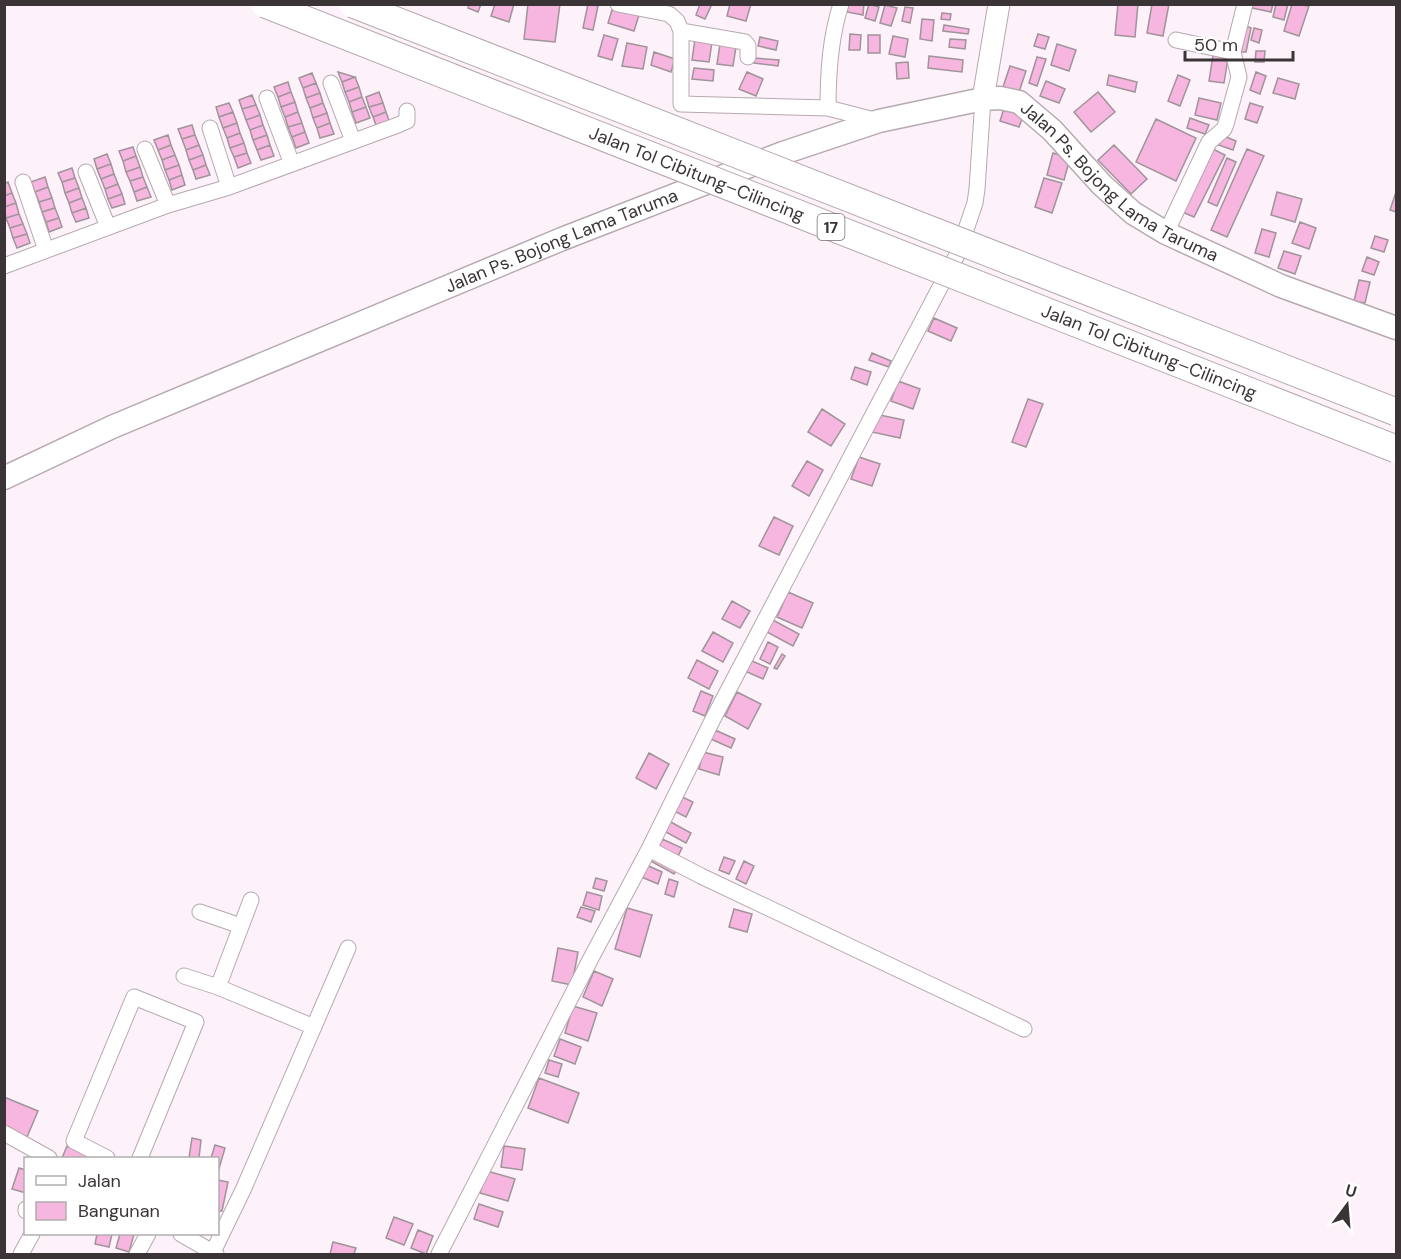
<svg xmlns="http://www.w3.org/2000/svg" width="1401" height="1259" font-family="'DM Sans',sans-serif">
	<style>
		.building { fill: #f6b6df; stroke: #a0939a; stroke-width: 1.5 }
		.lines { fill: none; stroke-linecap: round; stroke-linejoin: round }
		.street-casing { stroke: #b6a9b0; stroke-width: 17 }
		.secondary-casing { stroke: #b6a9b0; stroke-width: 23 }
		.primary-casing { stroke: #b6a9b0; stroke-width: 25 }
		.street { stroke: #fff; stroke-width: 15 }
		.secondary { stroke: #fff; stroke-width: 21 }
		.primary { stroke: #fff; stroke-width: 22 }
		.highway-bridge-casing { stroke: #b6a9b0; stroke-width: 29; stroke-linecap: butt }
		.highway-bridge { stroke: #fff; stroke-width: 27 }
		.labels { text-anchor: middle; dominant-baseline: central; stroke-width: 6; stroke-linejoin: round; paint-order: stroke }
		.shield { fill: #fff; stroke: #757173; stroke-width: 1.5 }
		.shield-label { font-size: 16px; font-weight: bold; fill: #3a3437 }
		.street-label { font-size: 18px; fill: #3a3437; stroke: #fff }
	</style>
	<rect width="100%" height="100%" fill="#fdf2f9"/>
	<path class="building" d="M469 4H481L478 12 468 8Z
		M495 4H514L509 22 491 16Z
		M528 4H560L555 42 524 39Z
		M588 4 598 6 593 30 583 28Z
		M700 4H712L705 19 696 15Z
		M730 4H751L746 21 727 16Z
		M848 4H864L863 15 847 12Z
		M869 4 879 7 875 21 865 18Z
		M1118 4H1138L1135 37 1115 35Z
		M1152 4H1169L1163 36 1147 33Z
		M1253 4H1273L1271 12 1252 8Z
		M1276 4H1288L1284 20 1273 17Z
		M1292 4 1309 6 1299 36 1284 31Z
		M885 5 897 8 891 26 880 23Z
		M613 7 639 15 634 31 608 23Z
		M905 7 913 8 910 23 902 21Z
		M942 13 951 14 950 20 941 19Z
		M922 19 934 20 932 41 920 39Z
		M944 25 969 29 968 34 943 31Z
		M1246 26 1251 28 1246 52H1241Z
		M1254 28 1262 30 1259 43 1251 40Z
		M850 34 861 35 860 50H849Z
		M1038 34 1049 37 1045 49 1034 46Z
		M604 35 618 39 612 60 598 56Z
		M868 35H880V53H868Z
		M893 36 908 39 905 57 889 54Z
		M760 37 778 41 776 50 758 46Z
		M695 39 712 42 709 62 692 60Z
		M950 39 966 40 965 49 949 47Z
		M627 43 647 47 643 69 622 66Z
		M720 44 736 47 733 66 717 64Z
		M1057 44 1076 50 1069 71 1051 65Z
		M1256 51H1265L1264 62H1255Z
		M654 52 675 59 671 72 651 65Z
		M1213 55 1228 58 1224 83 1209 81Z
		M929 56 963 60 962 72 928 68Z
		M1037 57 1046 59 1037 86 1029 83Z
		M754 58 779 60 778 66 754 63Z
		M908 62 909 78 897 79 896 63Z
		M1010 66 1026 71 1018 95 1002 90Z
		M694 68 714 70 713 81 692 79Z
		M338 72 355 77 342 82Z
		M747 72 763 79 756 96 739 89Z
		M1256 72 1266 76 1260 94 1250 90Z
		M312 73 316 83 303 88 299 78Z
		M1109 75 1137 82 1135 92 1107 85Z
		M1178 75 1190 80 1180 106 1168 101Z
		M355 77 359 87 345 92 342 82Z
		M1278 78 1299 84 1295 99 1273 93Z
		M1046 81 1065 89 1059 103 1040 96Z
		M288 82 291 92 278 97 274 87Z
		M316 83 320 93 306 98 303 88Z
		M359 87 362 97 349 102 345 92Z
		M291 92 295 102 281 107 278 97Z
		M379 92 383 103 369 107 366 97Z
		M1098 92 1115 112 1091 132 1074 112Z
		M320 93 323 103 310 108 306 98Z
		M252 95 256 105 242 109 239 100Z
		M362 97 366 107 352 112 349 102Z
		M1199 98 1221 103 1217 120 1195 115Z
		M295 102 298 112 285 117 281 107Z
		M229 103 233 112 219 117 216 107Z
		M323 103 327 113 313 118 310 108Z
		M383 103 386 112 373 117 369 107Z
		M1250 103 1263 107 1257 123 1245 119Z
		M256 105 260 115 246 120 242 109Z
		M1005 105 1025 111 1019 127 1000 121Z
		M366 107 370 118 356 123 352 112Z
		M233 112 237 123 223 128 219 117Z
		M298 112 302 123 288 127 285 117Z
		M386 112 390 123 377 128 373 117Z
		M327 113 330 123 317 128 313 118Z
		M260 115 263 125 250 130 246 120Z
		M1190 118 1209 125 1205 134 1187 128Z
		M1156 119 1196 138 1176 181 1136 162Z
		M237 123 240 133 227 138 223 128Z
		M302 123 305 132 292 137 288 127Z
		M330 123 334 134 320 138 317 128Z
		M192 125 195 135 182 139 178 129Z
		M263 125 267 135 253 140 250 130Z
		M305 132 309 143 296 148 292 137Z
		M240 133 244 143 230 148 227 138Z
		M1219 134 1236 141 1233 150 1216 144Z
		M168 135 171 145 158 150 154 140Z
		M195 135 199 145 186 150 182 139Z
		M267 135 270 145 257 150 253 140Z
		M244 143 247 153 234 157 230 148Z
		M171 145 175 155 162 160 158 150Z
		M199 145 203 155 189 160 186 150Z
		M270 145 274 156 261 160 257 150Z
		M1114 145 1147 179 1131 194 1098 160Z
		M133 147 136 156 123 161 119 151Z
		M1211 148 1225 155 1194 217 1180 211Z
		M1247 149 1264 156 1227 237 1211 230Z
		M247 153 251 163 238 168 234 157Z
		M1053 153 1070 158 1064 180 1047 175Z
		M107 154 111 164 97 169 94 159Z
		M175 155 179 165 165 170 162 160Z
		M203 155 206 165 193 170 189 160Z
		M136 156 140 167 126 172 123 161Z
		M1227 158 1236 162 1217 206 1208 202Z
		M111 164 114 174 101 179 97 169Z
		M179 165 182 175 169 180 165 170Z
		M206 165 210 175 196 179 193 170Z
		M140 167 143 177 130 181 126 172Z
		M72 168 75 178 62 182 58 173Z
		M114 174 118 184 105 189 101 179Z
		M182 175 185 185 172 190 169 180Z
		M45 177 48 187 35 192 31 182Z
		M143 177 147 187 134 192 130 181Z
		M75 178 79 188 65 193 62 182Z
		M1044 178 1062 183 1052 213 1035 207Z
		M8 182 12 193 4 196V184Z
		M118 184 122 194 108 199 105 189Z
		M48 187 52 198 39 202 35 192Z
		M147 187 151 197 137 201 134 192Z
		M79 188 82 198 69 203 65 193Z
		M1277 192 1302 199 1295 222 1271 215Z
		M1396 192V212L1390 210Z
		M12 193 16 203 4 207V196Z
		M122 194 125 204 112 208 108 199Z
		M52 198 55 208 42 212 39 202Z
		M82 198 86 208 72 213 69 203Z
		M16 203 19 214 6 218 4 207Z
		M55 208 59 218 46 222 42 212Z
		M86 208 89 218 76 222 72 213Z
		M19 214 23 224 10 228 6 218Z
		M59 218 62 227 49 232 46 222Z
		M1300 222 1316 228 1309 249 1292 243Z
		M23 224 27 234 13 238 10 228Z
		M1262 229 1276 233 1269 257 1255 253Z
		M27 234 30 243 17 248 13 238Z
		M1375 236 1388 240 1384 252 1371 248Z
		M1284 251 1301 256 1295 274 1278 268Z
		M1367 257 1379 262 1374 275 1362 271Z
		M1359 280 1370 282 1365 303 1354 301Z
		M934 318 957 328 951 341 928 331Z
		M872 353 891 361 889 367 869 360Z
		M855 367 871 372 867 385 851 379Z
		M898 381 920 389 913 409 891 401Z
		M1028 399 1043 404 1026 447 1012 442Z
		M822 409 845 424 831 446 808 432Z
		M875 414 904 420 900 438 872 432Z
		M859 457 880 464 872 486 851 479Z
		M807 461 823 470 809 496 792 486Z
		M774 517 793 526 779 555 759 546Z
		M788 592 813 603 802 628 777 617Z
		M732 601 750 611 740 628 722 619Z
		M771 619 799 634 793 646 765 631Z
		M713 632 733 643 723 662 702 651Z
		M768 642 778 647 770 664 760 659Z
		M782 654 785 656 777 669 774 668Z
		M697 660 718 671 709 689 688 678Z
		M750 660 768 668 763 679 745 671Z
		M701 691 713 696 705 716 693 711Z
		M737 692 761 704 748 729 725 716Z
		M715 730 735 739 731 748 711 739Z
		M703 752 723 757 719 775 699 769Z
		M649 753 669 764 656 789 636 778Z
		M678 795 693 802 686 817 670 809Z
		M669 821 691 833 686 843 664 831Z
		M662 839 682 848 678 856 658 847Z
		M651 852 678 867 674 874 647 859Z
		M724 857 735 861 729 874 719 870Z
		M744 861 754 866 746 884 736 879Z
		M644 864 662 872 658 884 639 876Z
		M596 878 607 881 604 891 593 888Z
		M669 879 678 882 674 897 665 894Z
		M587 892 602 896 599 910 583 905Z
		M581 907 595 911 591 922 577 917Z
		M627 908 652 915 640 957 615 949Z
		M734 909 752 914 747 932 729 927Z
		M558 948 578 952 572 985 552 981Z
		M594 971 613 979 602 1006 583 997Z
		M573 1006 597 1013 588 1041 565 1033Z
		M560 1039 581 1047 575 1064 554 1056Z
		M549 1060 562 1064 558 1077 545 1073Z
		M539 1078 579 1093 568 1123 528 1108Z
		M4 1097 38 1111 27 1137 4 1128Z
		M192 1138 201 1140 199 1158H189Z
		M215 1145 225 1148 218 1172V1158H211Z
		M67 1146 92 1156 91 1158H62Z
		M504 1146 525 1149 522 1170 501 1167Z
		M19 1168 26 1170V1193L12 1189Z
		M487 1171 515 1179 508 1201 480 1193Z
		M218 1180 228 1182 222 1211H218Z
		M479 1204 503 1212 498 1227 474 1219Z
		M394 1217 413 1224 404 1245 386 1238Z
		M418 1230 433 1236 426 1254 411 1248Z
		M97 1234H112L109 1247 95 1244Z
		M120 1234H134L129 1252 116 1248Z
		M333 1242 356 1248 354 1254H330Z"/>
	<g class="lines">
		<g class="street-casing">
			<path id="street" d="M618 4 669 14 677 21 681 31V104L828 108 878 121
				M681 31 745 42 748 46V57
				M1176 40 1233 52
				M331 83 353 141
				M267 98 292 164
				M828 108C828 73 830 38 841 4
				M210 128 229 187
				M145 149 168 205
				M86 172 108 227
				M23 182 46 250
				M1166 233 1209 142 1224 129 1226 124 1239 77 1233 52 1245 4
				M4 266 168 205 229 187 398 125 407 121V111
				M649 849 701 876 1024 1029
				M200 912 241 926
				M184 976 218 987 314 1027
				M218 987 251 900
				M4 1133 49 1158
				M107 1158 74 1141 134 997 196 1022 140 1158
				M26 1209V1211
				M181 1234 216 1254
				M213 1252 243 1190 348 948
				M21 1254 32 1234
				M137 1254 148 1234
				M439 1254 590 960 649 849 713 719 958 253 975 203 977 189 983 99"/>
		</g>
		<g class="secondary-casing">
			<path id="secondary" d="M983 99 999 4"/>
		</g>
		<g class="primary-casing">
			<g id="primary">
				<path id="s1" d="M4 478 112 427 562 239 783 153 879 121 983 99 1000 98 1019 102 1052 130 1102 185 1133 213 1166 233 1281 286 1396 328"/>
			</g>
		</g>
		<use href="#street" class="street"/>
		<use href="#secondary" class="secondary"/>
		<use href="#primary" class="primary"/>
		<g class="highway-bridge-casing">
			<g id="highway-bridge">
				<path id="s2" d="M265 4 1396 449"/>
				<path d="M353 4 1396 412"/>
			</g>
		</g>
		<use href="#highway-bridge" class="highway-bridge"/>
	</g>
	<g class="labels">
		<rect class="shield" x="817.5" y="214" width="27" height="26" rx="4.5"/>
		<g class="shield-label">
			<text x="831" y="227">17</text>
		</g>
		<g class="street-label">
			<text stroke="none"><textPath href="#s2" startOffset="464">Jalan Tol Cibitung–Cilincing</textPath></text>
			<text stroke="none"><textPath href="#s1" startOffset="1218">Jalan Ps. Bojong Lama Taruma</textPath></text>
			<text stroke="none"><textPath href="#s1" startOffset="606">Jalan Ps. Bojong Lama Taruma</textPath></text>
			<text stroke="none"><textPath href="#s2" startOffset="950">Jalan Tol Cibitung–Cilincing</textPath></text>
		</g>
	</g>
	<rect width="1401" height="1259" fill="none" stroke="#3a3437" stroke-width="12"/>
	<rect x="24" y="1157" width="195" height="78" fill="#ffffff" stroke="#b0aeaf" stroke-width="1.5"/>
	<rect x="36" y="1176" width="30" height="9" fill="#ffffff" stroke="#b0aeaf" stroke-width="1.5"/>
	<text x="78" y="1187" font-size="18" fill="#3a3437">Jalan</text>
	<rect x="36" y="1202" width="30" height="18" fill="#f6b6df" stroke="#b0aeaf" stroke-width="1.5"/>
	<text x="78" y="1217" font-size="18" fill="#3a3437">Bangunan</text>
	<g transform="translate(1347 1205) rotate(16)" stroke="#ffffff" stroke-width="4.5" paint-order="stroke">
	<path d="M0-4.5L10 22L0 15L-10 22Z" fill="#3a3437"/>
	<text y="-9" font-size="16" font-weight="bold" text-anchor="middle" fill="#3a3437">U</text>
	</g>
	<path d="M1185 51v9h108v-9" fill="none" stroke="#3a3437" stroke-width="3"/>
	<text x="1194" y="51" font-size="18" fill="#3a3437" stroke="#ffffff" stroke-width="4.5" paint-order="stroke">50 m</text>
</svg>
